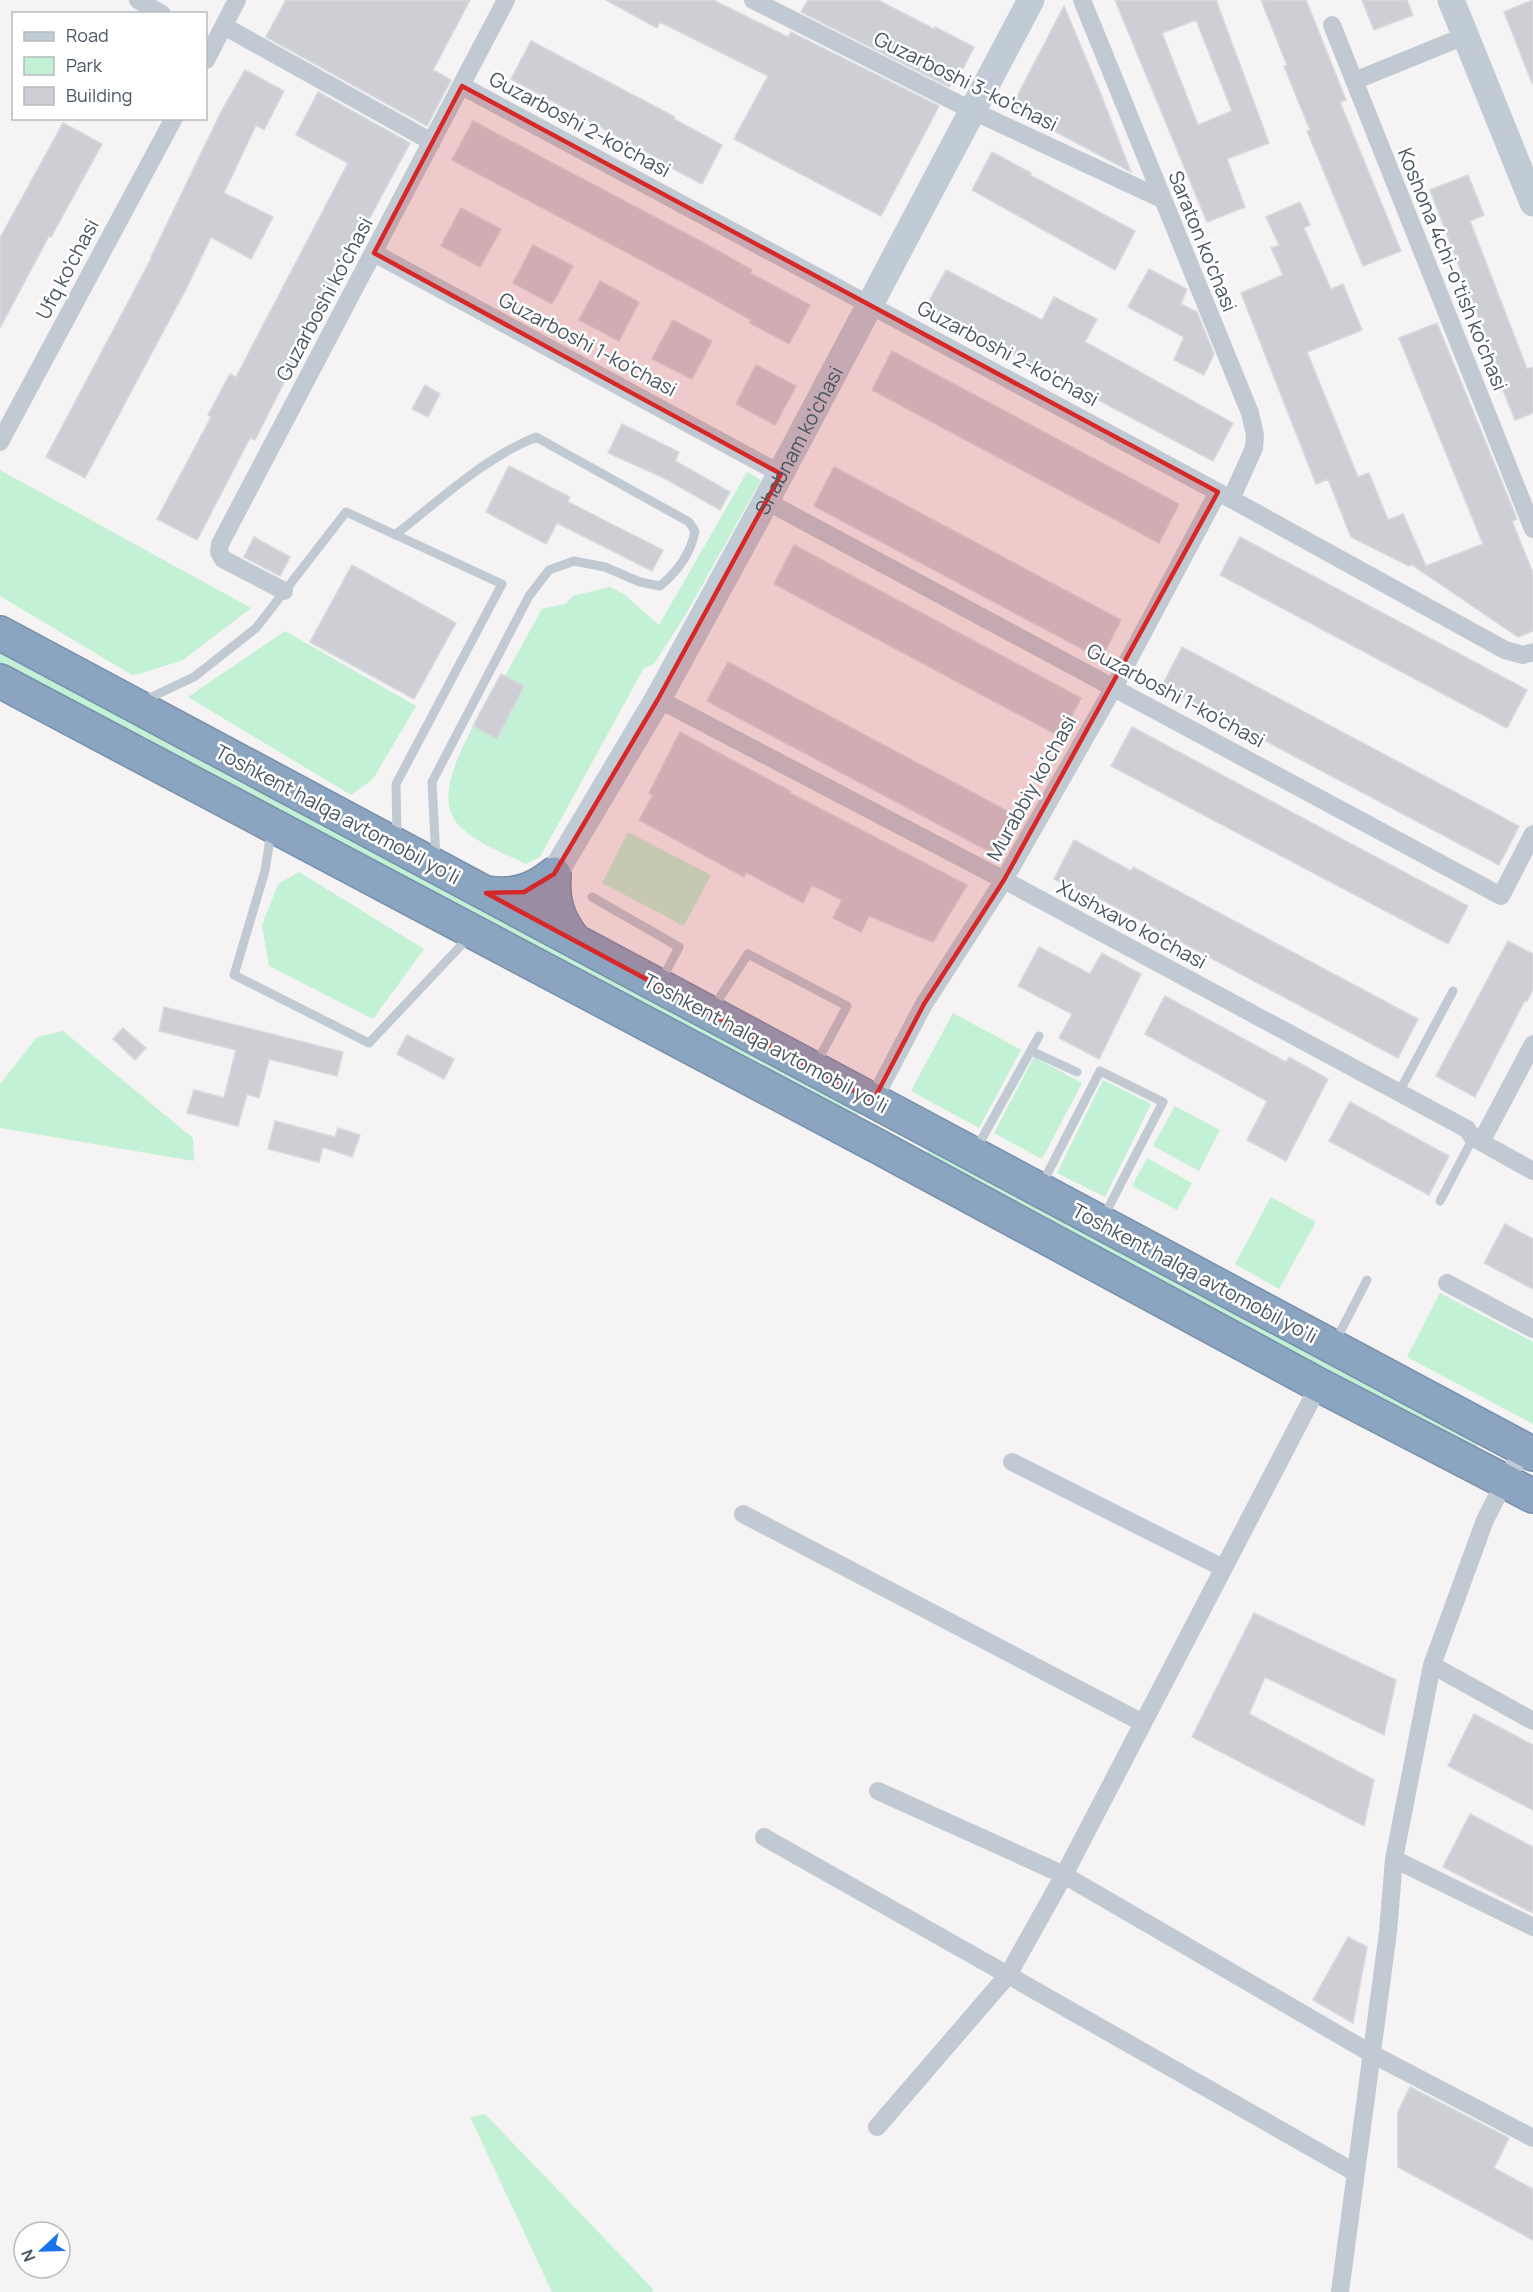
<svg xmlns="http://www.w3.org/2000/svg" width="1533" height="2292" font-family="Manrope,sans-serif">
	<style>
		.green { fill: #c3f1d5 }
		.building { fill: #cdcfd5; stroke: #d7d9de; stroke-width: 1.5; fill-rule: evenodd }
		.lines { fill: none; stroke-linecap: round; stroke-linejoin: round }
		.highway-casing { stroke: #7690ad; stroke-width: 36 }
		.lane { stroke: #c1cad2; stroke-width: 9 }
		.street { stroke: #c1cad2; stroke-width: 18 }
		.secondary { stroke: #c1cbd6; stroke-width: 27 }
		.highway { stroke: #8ba5c1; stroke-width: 33 }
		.marked { fill: #d62828; fill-opacity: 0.2; stroke: #d62828; stroke-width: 4.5; stroke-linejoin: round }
		.labels { text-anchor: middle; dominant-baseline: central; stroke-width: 5; stroke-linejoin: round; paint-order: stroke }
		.street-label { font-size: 20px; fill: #4a5661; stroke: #fff }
	</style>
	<rect width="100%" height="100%" fill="#f5f3f3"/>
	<path class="green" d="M0 470 251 608 183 660 139 674 132 675 0 596Z
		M747 472 761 480 686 614 654 664 644 668 540 857 526 864C506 854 481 845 464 830 431 804 459 755 473 726L497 738 524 687 505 676 542 609 565 604 573 596 610 587 625 595 659 625Z
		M285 631 416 706 373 779 351 795 188 697Z
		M0 650 861 1111 855 1121 0 664Z
		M628 832 711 875 684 926 602 883Z
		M299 872 424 949 373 1019 269 966 262 925 278 884Z
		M953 1013 1021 1050 979 1128 911 1091Z
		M63 1031 193 1138 194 1161 0 1128V1084L37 1037Z
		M1034 1057 1082 1083 1042 1159 994 1133Z
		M1103 1080 1151 1104 1105 1197 1057 1173Z
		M1175 1106 1220 1130 1199 1171 1153 1146Z
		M931 1146 1479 1443 1474 1453 925 1156Z
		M1147 1158 1192 1183 1177 1210 1132 1186Z
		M1271 1197 1316 1222 1279 1289 1235 1264Z
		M1440 1293 1533 1342V1424L1407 1357Z
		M485 2114 654 2290 652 2292H552L470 2117Z"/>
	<path class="building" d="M286 0H470L433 70 451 80 427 126 266 37Z
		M606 0H713L788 37 791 32 939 106 881 216 734 139 768 76 660 22 657 28Z
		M808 0H878L934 29 935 27 974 47 954 86 951 84 949 87 801 12Z
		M1115 0H1216L1269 143 1227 159 1245 207 1207 222ZM1196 20 1232 111 1198 125 1162 33Z
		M1261 0H1306L1346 100 1340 102 1401 251 1363 266 1307 131 1310 130 1284 66 1287 65Z
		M1362 0H1407L1413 15 1374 30Z
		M1533 0V83H1532L1504 12Z
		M1064 6 1100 92 1131 172 1011 108Z
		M531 41 675 117 674 119 722 145 702 184 662 163 663 161 511 79Z
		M245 70 284 91 264 130 256 125 224 193 273 217 251 259 211 237 187 287 85 478 46 457 152 257H151L221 112Z
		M318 92 410 143 324 303 255 440 250 438 197 540 157 519 211 417 208 415 230 374 236 377 348 163 296 135Z
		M473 121 704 243 752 270 750 273 810 305 789 344 750 323 751 320 692 287 452 160Z
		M63 123 102 144 51 237 49 236 0 328V238Z
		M992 152 1031 173 1030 175 1135 231 1115 270 972 190Z
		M1468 175 1484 215 1470 221 1527 369 1533 367V413L1515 420 1499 380 1502 379 1430 190Z
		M1300 202 1310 225 1304 228 1331 289 1343 284 1362 330 1307 352 1358 477 1369 473 1388 520 1403 514 1426 566 1483 544 1399 338 1437 323 1517 519 1512 521 1533 573V631L1518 637 1412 565 1409 566 1351 537 1328 479 1316 484 1241 293 1283 275 1271 248 1279 245 1266 217Z
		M461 208 501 229 480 267 441 246Z
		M533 245 573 266 552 304 513 283Z
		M1149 269 1187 289 1181 304 1197 312 1214 354 1204 375 1174 360 1184 337 1128 307Z
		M946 270 1042 320 1054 297 1097 319 1085 342 1233 423 1213 461 925 308Z
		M600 281 639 302 619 341 579 320Z
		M673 320 712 341 692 379 652 359Z
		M892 351 1179 504 1159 543 872 390Z
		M756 365 796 386 775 425 736 404Z
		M425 385 440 394 428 417 412 409Z
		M622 424 679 452 675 461 730 492 720 510 666 479 608 453Z
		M509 466 570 497 568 502 663 550 652 571 557 523 546 544 486 512Z
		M834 467 1121 620 1101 659 814 506Z
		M254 537 290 557 280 576 244 557Z
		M1240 537 1527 690 1507 728 1220 575Z
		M794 545 1081 698 1061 737 774 584Z
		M352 565 456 623 414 699 310 642Z
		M1182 647 1519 826 1499 865 1162 686Z
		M728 662 1015 815 994 854 707 701Z
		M501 674 524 686 497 739 473 726Z
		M1132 727 1468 906 1448 944 1111 766Z
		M680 732 790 791V793L967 885 933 942 869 916 861 932 833 918 842 900 812 885 803 903 746 872 744 877 639 820 653 795 649 793Z
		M1074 840 1131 871 1133 867 1418 1019 1398 1058 1095 896 1093 900 1054 879Z
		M1508 941 1533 954V989L1527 1001 1525 1000 1475 1097 1436 1076Z
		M1039 947 1090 974 1102 953 1141 974 1099 1059 1059 1038 1072 1014 1018 986Z
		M1165 996 1286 1062 1289 1057 1328 1079 1286 1161 1247 1140 1267 1101 1145 1034Z
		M164 1007 343 1052 337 1076 269 1059 259 1098 247 1094 238 1126 187 1113 194 1090 224 1098 236 1050 159 1031Z
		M123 1028 146 1048 135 1060 113 1039Z
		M407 1035 454 1059 444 1079 397 1054Z
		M1350 1102 1449 1156 1429 1195 1329 1141Z
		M275 1121 335 1137 338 1128 360 1135 352 1157 323 1147 319 1162 268 1149Z
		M1505 1224 1533 1239V1289L1484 1263Z
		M1254 1613 1396 1680 1384 1735 1265 1677 1249 1714 1374 1780 1364 1826 1192 1737Z
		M1474 1714 1533 1745V1810L1448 1766Z
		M1470 1814 1533 1847V1913L1443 1867Z
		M1348 1937 1367 1947 1353 2023 1313 2000Z
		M1410 2087 1509 2138 1494 2168 1533 2189V2240L1398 2167V2112Z"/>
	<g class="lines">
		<g class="highway-casing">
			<path id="highway" d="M0 633 1533 1454
				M0 681 879 1147 1319 1385 1533 1496
				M487 893C514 897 533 891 554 874 552 901 557 918 574 940"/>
		</g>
		<path class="lane" d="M395 535C440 500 484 458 536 437L689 522 695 531C691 553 677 572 660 586L640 582 605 567 574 561 549 570 529 596 432 782 436 859
			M143 701 194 677 256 628 346 512 502 584 396 784 397 837
			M271 832 265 871 234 975 369 1043 469 937
			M592 897 679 947 661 981
			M713 1008 748 954 847 1006 816 1064
			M1031 1051 1077 1072
			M1399 1092 1453 991
			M976 1149 1039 1036
			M1042 1184 1100 1071 1163 1102 1103 1218
			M1440 1201 1473 1138
			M1335 1342 1367 1280"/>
		<path class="street" d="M138 0 162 14
			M753 0 971 110 1162 199
			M1082 0 1250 413 1255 435 1254 448 1231 499
			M1332 25 1533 529
			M224 26 432 142
			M206 60 237 0
			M1354 81 1465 36
			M462 86 1231 499 1505 650 1523 655 1533 652
			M374 253 781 474
			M0 442 174 118
			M766 501 1501 896 1533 834
			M284 591 223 559 219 552 220 544 506 0
			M658 699 1004 880 1467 1129 1473 1138 1481 1142 1533 1044
			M873 1101 924 1004 1004 880 1114 687 1218 492
			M1481 1142 1533 1171
			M1447 1283 1533 1329
			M1319 1385 1064 1875 1372 2054 1533 2138
			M1012 1462 1223 1568
			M743 1514 1143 1723
			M1432 1665 1533 1721
			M878 1791 1064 1875 1008 1975 1356 2173
			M764 1837 1008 1975 877 2127
			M1394 1859 1533 1927
			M1340 2292 1388 1932 1394 1859 1432 1665 1485 1520 1505 1481 1524 1449"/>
		<g class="secondary">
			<path d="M1451 0 1533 203"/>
			<path id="s1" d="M554 874 658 699 766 501 1031 0"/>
		</g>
		<use href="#highway" class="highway"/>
	</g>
	<path class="marked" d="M462 86 1218 492 1004 880 924 1004 873 1101 486 893 524 892 554 874 658 699 781 474 374 253Z"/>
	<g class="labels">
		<g class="street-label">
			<text transform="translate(966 81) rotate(26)">Guzarboshi 3-ko'chasi</text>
			<text transform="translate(580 124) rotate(28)">Guzarboshi 2-ko'chasi</text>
			<text transform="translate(1203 241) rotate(68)">Saraton ko'chasi</text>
			<text transform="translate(67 269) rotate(-62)">Ufq ko'chasi</text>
			<text transform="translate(1453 269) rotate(68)">Koshona 4chi-o'tish ko'chasi</text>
			<text transform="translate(324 299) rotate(-62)">Guzarboshi ko'chasi</text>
			<text transform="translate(588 344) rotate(28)">Guzarboshi 1-ko'chasi</text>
			<text transform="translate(1008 353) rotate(28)">Guzarboshi 2-ko'chasi</text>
			<text stroke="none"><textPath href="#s1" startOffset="498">Shabnam ko'chasi</textPath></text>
			<text transform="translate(1176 695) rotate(28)">Guzarboshi 1-ko'chasi</text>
			<text transform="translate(1031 788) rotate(-61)">Murabbiy ko'chasi</text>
			<text transform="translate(338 814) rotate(28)">Toshkent halqa avtomobil yo'li</text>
			<text transform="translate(1132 924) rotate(28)">Xushxavo ko'chasi</text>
			<text transform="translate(766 1043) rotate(28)">Toshkent halqa avtomobil yo'li</text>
			<text transform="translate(1195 1273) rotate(28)">Toshkent halqa avtomobil yo'li</text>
		</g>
	</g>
	<rect x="12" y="12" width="195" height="108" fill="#ffffff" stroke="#b7bbc0" stroke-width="1.5"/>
	<rect x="24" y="32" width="30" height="9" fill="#c1cbd6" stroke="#b7bbc0" stroke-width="1.5"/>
	<text x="66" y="42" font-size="18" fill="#4a5661">Road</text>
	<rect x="24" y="57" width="30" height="18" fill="#c3f1d5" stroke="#b7bbc0" stroke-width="1.5"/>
	<text x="66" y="72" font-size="18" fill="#4a5661">Park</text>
	<rect x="24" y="87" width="30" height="18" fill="#cdcfd5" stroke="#b7bbc0" stroke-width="1.5"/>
	<text x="66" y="102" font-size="18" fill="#4a5661">Building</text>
	<g transform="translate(42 2250) rotate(248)"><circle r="28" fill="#ffffff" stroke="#b7bbc0" stroke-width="1.5"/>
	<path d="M0-4.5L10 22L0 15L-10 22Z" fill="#1a73e8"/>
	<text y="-9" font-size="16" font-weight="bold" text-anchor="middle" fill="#4a5661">N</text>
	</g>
</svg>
